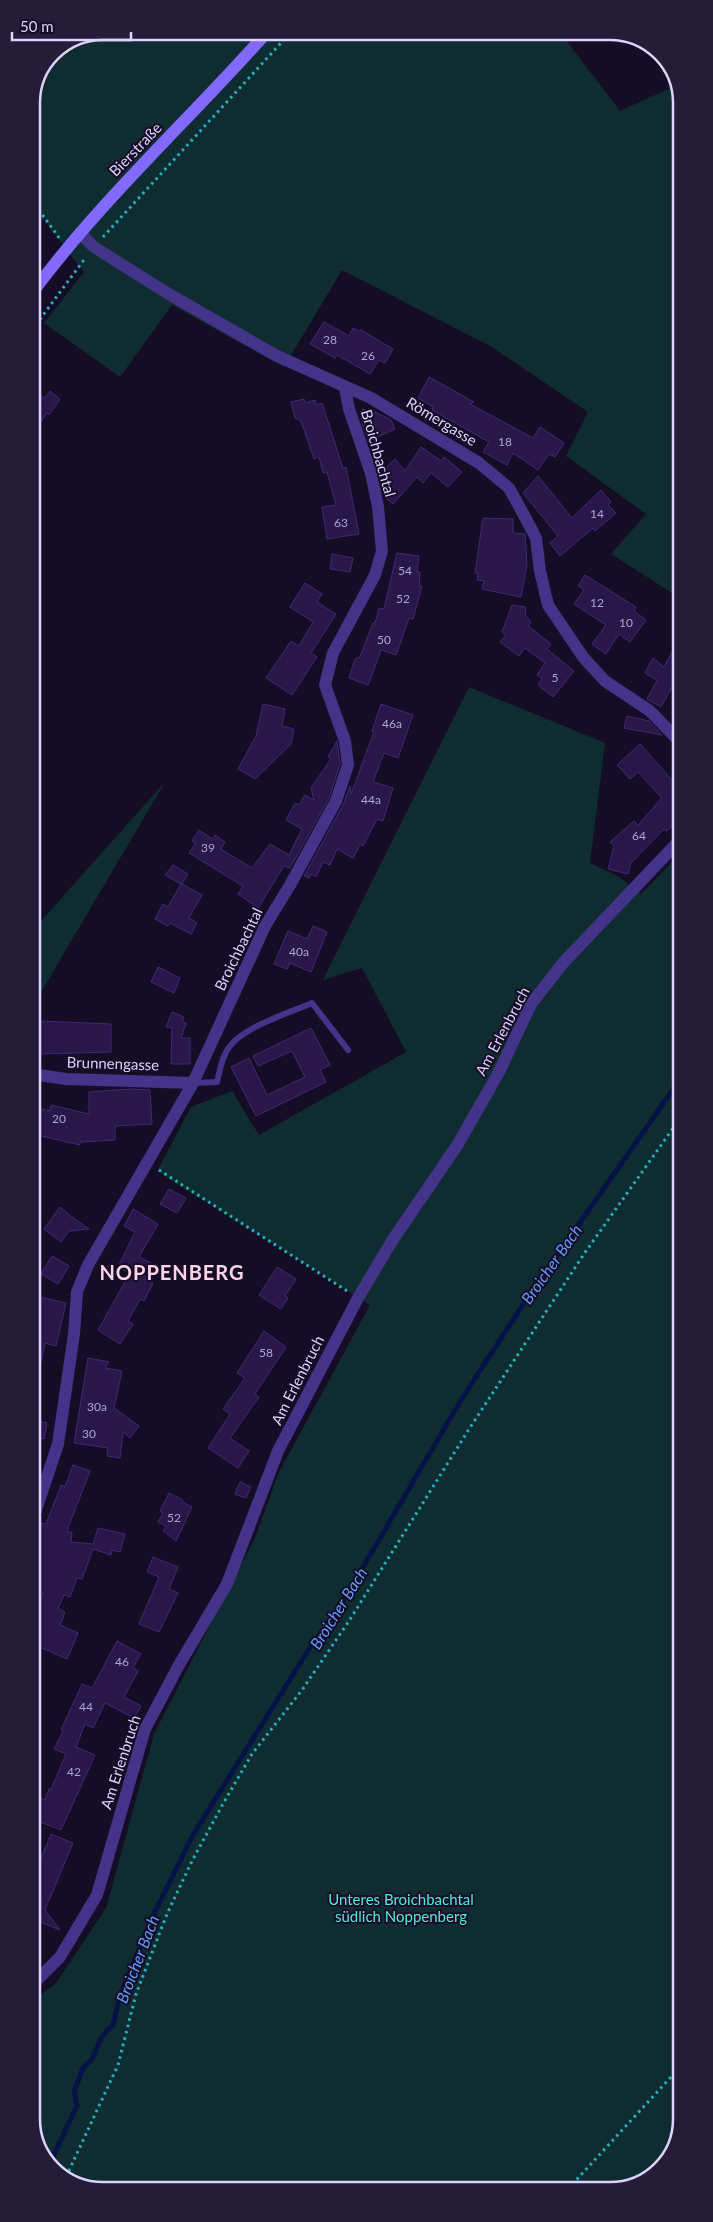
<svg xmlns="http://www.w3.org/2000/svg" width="713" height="2222" font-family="Lato,sans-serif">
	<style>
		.green { fill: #0f2d31 }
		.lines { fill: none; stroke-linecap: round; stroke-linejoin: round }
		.stream { stroke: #061346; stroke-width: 5 }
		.building { fill: #291749; stroke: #432777 }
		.path { stroke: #25b2c0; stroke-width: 3; stroke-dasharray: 2.5 4; stroke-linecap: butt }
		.service { stroke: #443489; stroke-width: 6 }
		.minor { stroke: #443489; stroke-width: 12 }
		.secondary { stroke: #8369ff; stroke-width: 12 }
		.labels { text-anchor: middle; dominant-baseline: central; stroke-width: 4; stroke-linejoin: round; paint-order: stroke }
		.number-label { font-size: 12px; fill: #b1a3d2 }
		.street-label { font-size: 15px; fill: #ded2ff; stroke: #150d26 }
		.park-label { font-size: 15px; fill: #54e9da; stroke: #150d26 }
		.water-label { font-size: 16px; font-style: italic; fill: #609dff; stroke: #150d26 }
		.district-label { font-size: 20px; font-weight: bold; letter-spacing: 1px; fill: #ffd4e9; stroke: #150d26 }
		.rim { fill: none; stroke: #ded2ff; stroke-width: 2.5 }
	</style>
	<rect width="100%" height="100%" fill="#150d26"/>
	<path class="green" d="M103 31H559L620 111 679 84 680 598 611 554 646 514 566 456 588 412 492 347 342 270 284 367 172 305 120 377 44 323 84 272 43 219 32 235 31 99 53 52Z
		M469 687 605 743 590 863 618 876 641 894 680 854 682 2119 667 2163 628 2188 98 2191 56 2173 34 2137 33 2001 56 1983 106 1908 154 1734 255 1538 279 1472 370 1305 157 1171 191 1107 232 1091 259 1135 406 1052 362 968 323 980Z
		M165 782 34 1004 32 1009V931Z"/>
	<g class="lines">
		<path class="stream" d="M50 2163 77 2106 74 2092 83 2068 92 2059 102 2036 113 2025 120 1996 151 1920 193 1835 311 1646 339 1608 461 1400 524 1303 681 1078"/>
	</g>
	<path class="building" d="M324 322 349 336 353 328 359 331 361 330 393 349 385 363 379 360 370 374 337 355 335 358 310 344Z
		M429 377 474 402 470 404 533 438 540 427 564 443 555 457 549 454 538 470 513 453 507 465 483 452 489 442 432 410 433 407 418 398Z
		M32 390 45 398 50 391 60 399 49 415 47 413 32 435Z
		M304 399 305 403 315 400 316 405 322 403 343 468 346 467 359 534 327 539 322 507 336 505 327 472 323 473 319 457 314 459 301 421 295 418 291 402Z
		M362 409 375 412 391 420 395 429 368 441 362 423 366 421Z
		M421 447 441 461 444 457 462 472 448 487 431 473 423 483 417 477 393 504 387 499 393 489 386 482 389 479 382 472 395 459 405 471Z
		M538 476 572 518 601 490 611 502 608 505 616 513 595 531 593 528 560 556 550 543 558 536 523 493Z
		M483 518 513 519V533L525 534 527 565 521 597 482 589 484 581 477 580 478 573H475Z
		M397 553 419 556 417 572H420L419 585 422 586 413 619 409 618 396 655 381 650 368 685 349 678 355 659 360 657 373 623H375L379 608 384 609Z
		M332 554 353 558 350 572 330 569Z
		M585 575 636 607 634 611 646 620 630 642 619 634 606 654 592 644 606 625 574 604 584 590 578 586Z
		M305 583 322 594 317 602 336 614 311 653 317 657 292 695 266 678 291 641 299 646 313 622 290 607Z
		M512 605 526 607 525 615 531 622 528 626 551 644 547 649 574 671 553 697 538 685 542 679 537 675 545 663 525 648 519 656 500 642 506 635 502 632Z
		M680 637V673L661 707 647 699 657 680 645 673 653 658 664 667Z
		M263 704 285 709 282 726 294 729 291 744 255 779 238 769 256 736Z
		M381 704 413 715 398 758 384 753 373 782 393 788 383 821 377 819 363 846 360 844 353 858 337 849 330 865 323 862 316 877 311 874 309 878 304 876 343 805 350 786 351 794 374 732 372 731Z
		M627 716 649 721 662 735 624 728Z
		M337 741 340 764 329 798 290 868 284 866 258 908 238 894 243 886 189 853 196 843 192 841 199 830 212 839 215 835 225 842 221 849 252 868 270 844 289 855 302 829 286 820 295 803 299 805 305 795 314 800 311 788 331 759 328 757Z
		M640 744 680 789V811L673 818 677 821 667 831 664 829 631 863 628 874 608 869 614 846 610 842 634 821 638 825 662 798 638 772 630 779 617 765Z
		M173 865 188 874 182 884 202 895 189 918 197 923 191 934 170 923 168 926 155 919 163 904 168 907 181 884 165 875Z
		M313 926 327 932 311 972 290 963 287 969 274 964 288 931 307 939Z
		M158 967 180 978 174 993 151 982Z
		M172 1012 184 1017 182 1022 186 1023 181 1038H190V1064H171L172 1028 166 1027Z
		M39 1021 111 1024V1052L38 1054Z
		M311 1028 330 1065 320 1070 326 1082 256 1116 231 1067 249 1058 267 1095 305 1077 292 1051 258 1066 253 1056Z
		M130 1089 150 1090 152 1124 115 1126V1140L80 1142V1145L33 1134 32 1107 50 1111 51 1105 89 1114V1092Z
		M169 1189 186 1198 177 1213 160 1204Z
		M60 1207 72 1217 89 1229 69 1231 61 1242 44 1229Z
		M133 1209 158 1224 139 1257 153 1264 145 1279 153 1283 144 1301 140 1299 128 1321 133 1324 120 1344 98 1330 130 1273 118 1267 135 1232 124 1226Z
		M52 1256 69 1266 58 1284 41 1274Z
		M277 1267 296 1279 285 1296 288 1298 281 1309 259 1295Z
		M36 1296 66 1303 56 1346 45 1343 38 1376 33 1375V1337L37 1318 33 1317V1308Z
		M264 1331 286 1347 255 1394 259 1397 230 1438 249 1451 238 1468 208 1448 230 1414 223 1409 245 1378 237 1373Z
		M88 1358 109 1362 105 1368 122 1371 114 1408 139 1426 130 1438 123 1432 120 1458 107 1456 108 1448 74 1443Z
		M33 1420 47 1423 44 1439 33 1437Z
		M73 1465 90 1471 67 1531 72 1533 71 1542 93 1544 98 1528 125 1534 120 1552 112 1550 111 1555 93 1549 82 1579 77 1578 70 1597 64 1595 58 1608 65 1612 60 1625 78 1633 67 1659 33 1644V1623L43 1593 33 1590V1549L42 1523 46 1524 61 1485 65 1487Z
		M240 1482 251 1487 246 1498 235 1494Z
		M169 1493 183 1500 182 1502 192 1507 176 1541 163 1531 166 1526 158 1522 163 1513 160 1511Z
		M153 1557 178 1567 169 1589 178 1593 159 1632 139 1624 159 1577 147 1572Z
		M117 1641 141 1654 133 1668 138 1671 124 1697 141 1706 134 1718 105 1703 93 1728 85 1724 76 1747 95 1755 61 1830 33 1819V1807L38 1797 45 1800 49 1789H51L66 1754 54 1749 63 1731 61 1730 82 1684 92 1688Z
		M51 1834 73 1843 45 1910 60 1930 40 1922 33 1937V1877Z"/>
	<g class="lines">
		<path class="path" d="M31 199 60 239
			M103 237 292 31
			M32 330 86 257
			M159 1170 347 1291
			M66 2177 118 2065 136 1994 167 1914 192 1861 224 1802 252 1754 302 1690 349 1621 471 1426 584 1254 681 1117
			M568 2189 682 2065"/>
		<path class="service" d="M193 1083 217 1082C220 1070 222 1056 230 1046 246 1026 289 1013 312 1003L348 1050"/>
		<path class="minor" d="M80 233 94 247 167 293 277 356 371 398 479 463 509 488 525 517 536 538 540 571 548 605 583 657 605 681 650 711 680 742
			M32 1074 66 1079 193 1083
			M33 1519 58 1444 74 1334 77 1292 88 1265 193 1083 265 926 290 885 336 801 348 765 345 741 325 685 333 653 375 575 382 551 378 507 371 473 349 409 345 388
			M33 1984 60 1957 97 1895 145 1729 179 1665 227 1584 278 1451 358 1298 392 1241 458 1144 499 1072 531 1004 563 963 680 840"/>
		<path class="secondary" d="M32 293C102 199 190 119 268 31"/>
	</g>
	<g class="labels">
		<g class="number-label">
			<text x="330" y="339">28</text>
			<text x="368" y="355">26</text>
			<text x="505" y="441">18</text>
			<text x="597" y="513">14</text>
			<text x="341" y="522">63</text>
			<text x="405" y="570">54</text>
			<text x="403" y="598">52</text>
			<text x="597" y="602">12</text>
			<text x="626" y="622">10</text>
			<text x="384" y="639">50</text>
			<text x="555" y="677">5</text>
			<text x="392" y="723">46a</text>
			<text x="371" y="799">44a</text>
			<text x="639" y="835">64</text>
			<text x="208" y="847">39</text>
			<text x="299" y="951">40a</text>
			<text x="59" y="1118">20</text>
			<text x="266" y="1352">58</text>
			<text x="97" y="1406">30a</text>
			<text x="89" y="1433">30</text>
			<text x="174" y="1517">52</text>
			<text x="122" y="1661">46</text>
			<text x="86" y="1706">44</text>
			<text x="74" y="1771">42</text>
		</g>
		<g class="street-label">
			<text transform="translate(135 149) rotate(-46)">Bierstraße</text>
			<text transform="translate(442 421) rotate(31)">Römergasse</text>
			<text transform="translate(379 453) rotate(74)">Broichbachtal</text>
			<text transform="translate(238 949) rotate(-64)">Broichbachtal</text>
			<text transform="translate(502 1031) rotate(-62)">Am Erlenbruch</text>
			<text transform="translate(113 1063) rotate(2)">Brunnengasse</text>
			<text transform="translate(297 1380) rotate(-63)">Am Erlenbruch</text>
			<text transform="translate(120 1762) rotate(-72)">Am Erlenbruch</text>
		</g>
		<g class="park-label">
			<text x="401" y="1899">Unteres Broichbachtal<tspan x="401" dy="17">südlich Noppenberg</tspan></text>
		</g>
		<g class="water-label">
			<text transform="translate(551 1264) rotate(-55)">Broicher Bach</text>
			<text transform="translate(338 1608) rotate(-58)">Broicher Bach</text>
			<text transform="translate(137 1959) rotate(-69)">Broicher Bach</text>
		</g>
		<g class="district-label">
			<text x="172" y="1272">NOPPENBERG</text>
		</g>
	</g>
	<path d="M0 0H713V2222H0ZM103 40H610A63 63 0 0 1 673 103V2119A63 63 0 0 1 610 2182H103A63 63 0 0 1 40 2119V103A63 63 0 0 1 103 40Z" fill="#251d37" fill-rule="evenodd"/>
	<path class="rim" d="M103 40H610A63 63 0 0 1 673 103V2119A63 63 0 0 1 610 2182H103A63 63 0 0 1 40 2119V103A63 63 0 0 1 103 40Z"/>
	<path d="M12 32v8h119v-8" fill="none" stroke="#ded2ff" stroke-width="2.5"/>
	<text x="20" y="32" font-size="15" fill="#ded2ff" stroke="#150d26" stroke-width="4" paint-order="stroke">50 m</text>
</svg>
